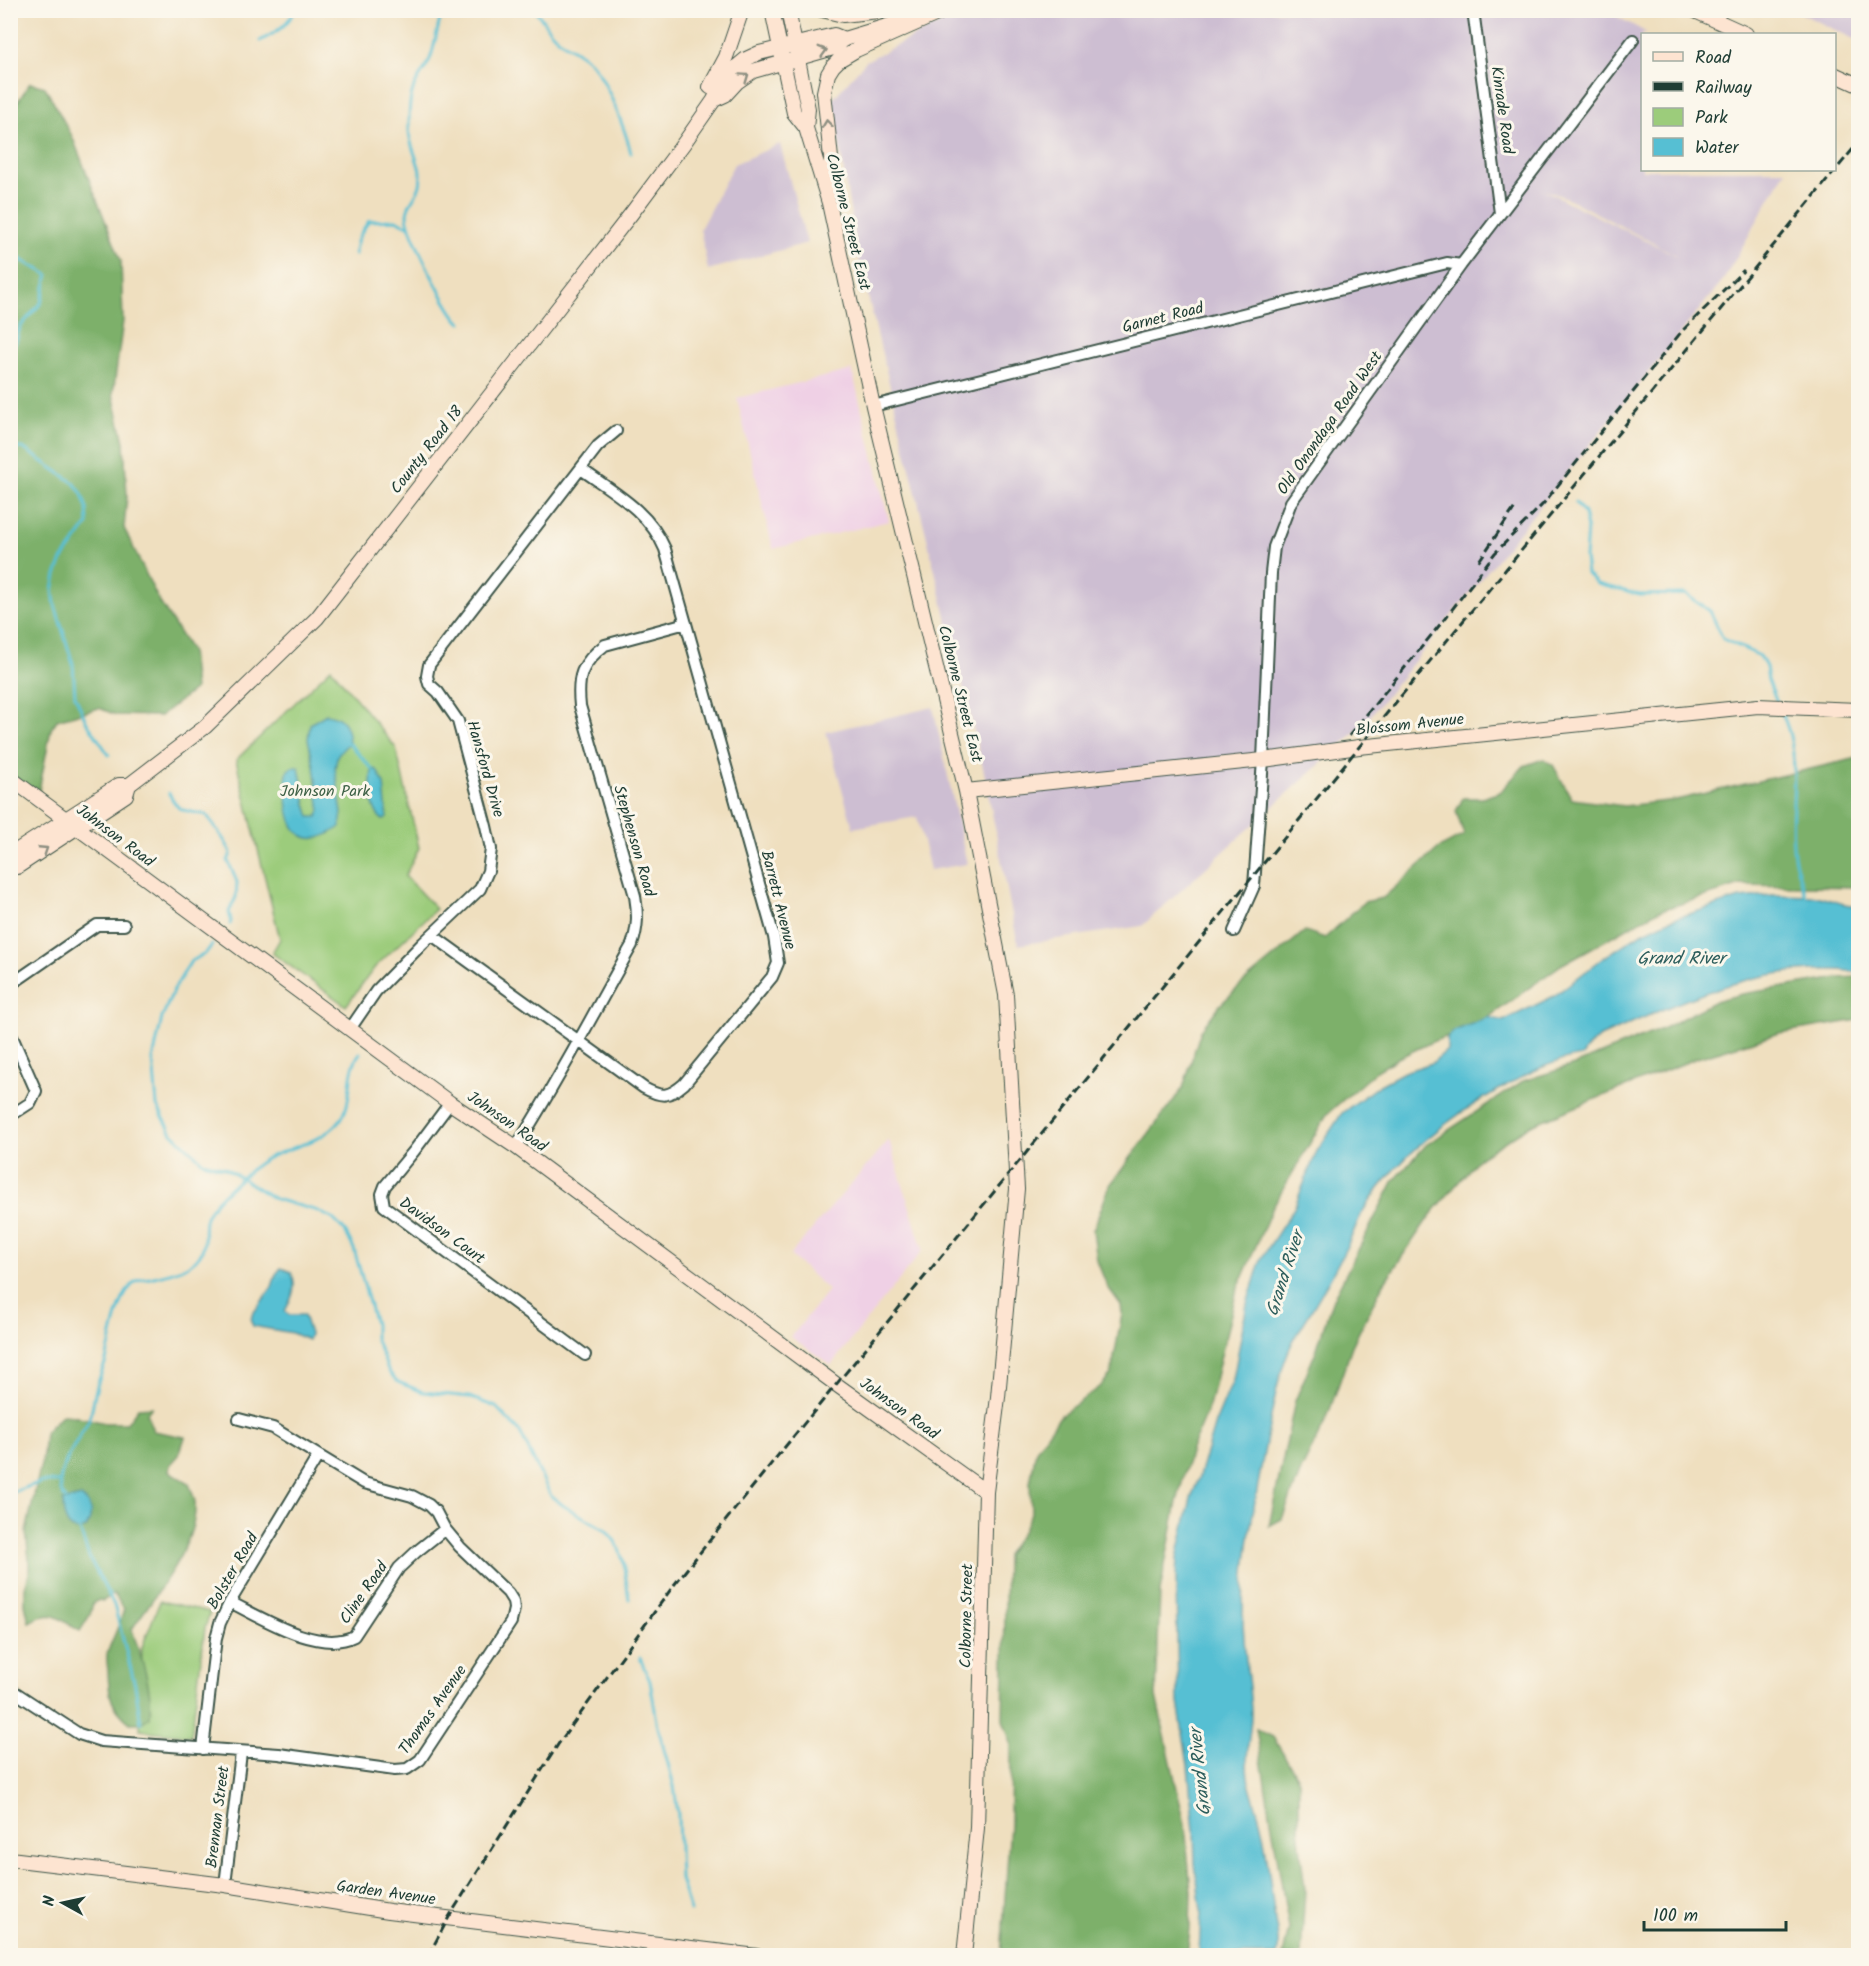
<svg xmlns="http://www.w3.org/2000/svg" width="1869" height="1966" font-family="Kalam,sans-serif">
	<style>
		.built { fill: #efd0e5 }
		.industrial { fill: #cdbed2; fill-rule: evenodd }
		.green { fill: #9ccc7b; stroke: #5e8458; stroke-width: 1.5 }
		.forest { fill: #7db06b; stroke: #4e7650; stroke-width: 1.5 }
		.water { fill: #56bfd3; stroke: #3a7e84; stroke-width: 1.5 }
		.lines { fill: none; stroke-linecap: round; stroke-linejoin: round }
		.stream { stroke: #56bfd3; stroke-width: 3 }
		.street-casing { stroke: #3e5549; stroke-width: 14 }
		.secondary-casing { stroke: #3e5549; stroke-width: 16 }
		.street { stroke: #fff; stroke-width: 10 }
		.secondary { stroke: #fde4d1; stroke-width: 14 }
		.rail { stroke: #1f3d34; stroke-width: 3; stroke-dasharray: 9 4.5; stroke-linecap: butt }
		.oneway { stroke: #8e9082 }
		.labels { text-anchor: middle; dominant-baseline: central; stroke-width: 6; stroke-linejoin: round; paint-order: stroke }
		.street-label { font-size: 16px; fill: #1f3d34; stroke: #fbf7ec }
		.park-label { font-size: 16px; fill: #3e6146; stroke: #fbf7ec }
		.water-label { font-size: 18px; font-style: italic; fill: #2d5e5c; stroke: #fbf7ec }
	</style>
	<rect width="100%" height="100%" fill="#fbf7ec"/>
	<filter id="ink" filterUnits="userSpaceOnUse"><feTurbulence type="fractalNoise" baseFrequency=".0167" numOctaves="2"/><feDisplacementMap in="SourceGraphic" scale="12" xChannelSelector="R" yChannelSelector="G"/><feConvolveMatrix kernelMatrix="1 2 1 2 8 2 1 2 1" color-interpolation-filters="sRGB"/></filter>
	<filter id="wash" filterUnits="userSpaceOnUse"><feTurbulence type="fractalNoise" baseFrequency=".008" numOctaves="4" result="noise"/><feDisplacementMap in="SourceGraphic" scale="24" xChannelSelector="R" yChannelSelector="G"/><feGaussianBlur stdDeviation="1.35" result="paint"/><feColorMatrix in="noise" values="0 0 0 0 0 0 0 0 0 0 0 0 0 0 0 0 0 1.4 0 .05"/><feComposite in="paint" operator="in"/></filter>
	<g filter="url(#wash)">
		<rect width="100%" height="100%" fill="#efdfbf"/>
		<path class="built" d="M852 370 889 521 773 549 737 398Z
			M889 1140 923 1250 831 1365 791 1337 828 1290 790 1255Z"/>
		<path class="industrial" d="M982 11H1607L1649 34H1642V170H1786L1724 279 1363 725 1142 926 1018 945 984 772 857 251 832 100 866 61 934 26ZM1542 189 1567 198 1678 256H1677Z
			M1796 11H1858V41Z
			M780 144 807 243 708 270 700 229 734 164Z
			M933 707 967 864 930 870 917 817 853 828 826 732Z"/>
		<path class="green" d="M331 668 396 748 419 848 405 876 436 909 375 967 346 1006 272 953 280 939 236 760Z
			M160 1601 210 1612 205 1628 191 1736 140 1730 142 1647Z"/>
		<path class="forest" d="M30 83 45 87 72 136 121 261 123 321 113 394 124 442 127 496 124 528 159 601 191 651 195 689 160 716 116 715 99 708 57 720 51 729 38 796 11 775 10 113Z
			M1858 758V887L1741 885 1658 911 1561 965 1486 1019 1463 1031 1434 1041 1398 1058 1375 1072 1327 1114 1272 1208 1236 1293 1209 1406 1191 1449 1177 1502 1160 1591 1156 1696 1185 1824 1191 1892 1190 1929 1187 1955 1001 1956 1010 1824 1011 1743 1003 1720 1006 1555 1023 1531 1031 1513 1030 1483 1036 1450 1061 1415 1100 1387 1111 1374 1122 1314 1121 1305 1107 1286 1097 1261 1093 1230 1110 1185 1183 1088 1201 1030 1220 1005 1244 982 1305 931 1325 938 1364 902 1383 898 1439 848 1464 835 1456 811 1463 798H1482L1500 792 1524 766 1543 759 1553 765 1572 799 1624 806 1676 800Z
			M1858 977V1020L1779 1033 1697 1058 1531 1125 1480 1157 1429 1217 1382 1286 1352 1346 1327 1418 1301 1471 1282 1519 1269 1526 1295 1401 1316 1351 1332 1301 1393 1182 1426 1145 1523 1081 1577 1064 1664 1028 1715 1001 1742 994 1839 978Z
			M152 1407 147 1413 153 1431 185 1437 179 1455 170 1465 169 1471 189 1484C191 1489 194 1496 195 1502 199 1543 154 1596 132 1629 141 1659 153 1686 150 1717L141 1723H130C111 1707 109 1698 108 1673 108 1667 106 1660 107 1654 112 1638 120 1626 124 1609L114 1594 103 1601 99 1600 93 1603 90 1615 80 1631C58 1619 55 1608 29 1622L25 1604V1587L29 1574V1559L26 1532 43 1455 45 1432 62 1415 75 1416 105 1423H127L138 1408Z
			M1256 1729 1273 1737 1299 1780V1837L1305 1890 1301 1955H1283L1289 1929Z"/>
		<path class="water" d="M326 714C344 716 348 727 349 743L338 754 335 768 342 813 340 827C307 851 289 835 287 798 286 788 285 780 288 770L293 767H299L306 804 310 817H317L320 811 314 766 308 739 310 724Z
			M372 769 377 770 384 784 387 817 383 820C370 812 370 783 372 769Z
			M1772 895 1816 896 1844 904 1858 906V972C1767 959 1681 1001 1600 1037L1588 1047 1582 1056C1551 1061 1535 1070 1507 1085 1451 1115 1402 1153 1367 1205 1358 1217 1354 1233 1347 1246 1331 1279 1312 1310 1293 1341 1278 1372 1273 1408 1266 1442 1255 1501 1242 1561 1243 1622 1244 1651 1249 1680 1251 1709 1252 1731 1244 1754 1248 1777 1251 1794 1259 1812 1262 1829 1268 1859 1271 1889 1275 1920 1277 1932 1280 1942 1277 1955H1199L1201 1911 1195 1864 1194 1831 1188 1765 1178 1702 1176 1577 1177 1558 1191 1498 1197 1483 1215 1423 1233 1380 1247 1304 1261 1259 1294 1208 1317 1151 1342 1113 1378 1086 1404 1072 1432 1063 1447 1050V1038L1454 1031 1489 1017 1503 1021 1542 1002 1554 996 1603 958 1640 934 1667 921 1740 898Z
			M281 1268 291 1272C298 1285 292 1298 285 1311L289 1315H304L310 1334 308 1340 292 1333 253 1326 251 1321 252 1315 272 1287 276 1274Z
			M81 1497C92 1504 93 1517 86 1528 67 1536 63 1517 63 1501Z"/>
		<g class="lines">
			<path class="stream" d="M443 10C437 26 436 43 430 59 426 69 418 77 414 87 409 99 409 114 409 128 408 147 424 166 420 185 418 195 407 203 407 214 407 231 448 312 461 323
				M535 10C542 18 547 29 555 36 565 47 582 52 592 64 606 79 626 132 631 153
				M260 41C275 33 287 26 295 10
				M10 243C16 263 32 264 48 275L41 303 20 327 16 341 10 352
				M355 255C355 241 361 232 369 221L396 220 408 226
				M10 448H23L74 483 82 494 87 509 88 524 62 560 56 575 53 590 55 605 73 664 75 696 87 723 109 755
				M1575 502 1584 513 1587 528 1585 558 1587 574 1597 584 1640 595 1685 594 1710 611 1723 639 1760 656 1766 667 1768 680 1777 703
				M1781 712C1805 757 1787 807 1794 855 1796 868 1801 882 1805 895
				M349 743 372 769
				M169 793C180 816 185 809 207 815 214 828 225 838 231 853L228 861 237 882 236 897 229 912 231 921 230 924
				M212 945 205 954 191 961 173 991 162 1018 153 1059 157 1106 172 1133 203 1162 225 1168 275 1199 318 1211 333 1219 345 1231 354 1249 375 1324V1338L389 1372 398 1382 423 1392 469 1397 496 1407 520 1432 551 1496 564 1506 606 1530 617 1544 623 1560 629 1599
				M10 1493 42 1482H60
				M66 1499C46 1479 82 1437 90 1417 93 1409 93 1399 96 1390 98 1380 103 1370 106 1360 112 1340 117 1293 137 1281 140 1279 146 1279 150 1278 165 1274 189 1270 199 1256 207 1246 203 1234 205 1221 207 1205 240 1179 253 1168 277 1147 314 1148 337 1124 356 1104 344 1074 360 1053
				M80 1530 89 1557 114 1605 118 1620 135 1685 141 1723
				M640 1658 650 1681 658 1727 674 1786 678 1815 680 1879 690 1911"/>
		</g>
	</g>
	<g filter="url(#ink)">
		<g class="lines">
			<g class="street-casing">
				<path id="street" d="M1473 10 1500 213
					M873 406 1447 263 1461 265
					M1234 931 1254 886 1263 760 1271 573 1274 547 1291 502 1461 265 1633 40
					M432 935 644 1088C662 1098 669 1097 684 1084L772 977 778 963 774 937 665 549C649 511 613 492 581 469
					M10 985 97 925H124
					M350 1029 376 991 423 943 480 889 488 871 491 849 486 826 458 721 438 692 429 684 427 676 429 665 598 446 616 431
					M10 1032 36 1091 30 1103 10 1116
					M450 1103 414 1151 385 1186 382 1194 384 1206 585 1355
					M516 1147C558 1082 594 1012 632 945 638 927 638 914 635 896L580 706C577 677 581 663 605 645L686 623
					M230 1602C262 1618 319 1654 354 1636L399 1568 416 1552 445 1529
					M10 1689 79 1734 101 1741 279 1754 395 1770 407 1769 420 1760 511 1622 514 1609 513 1601 508 1593 460 1547 445 1529 436 1512 429 1505 412 1496 364 1483 273 1428 239 1419
					M203 1749 216 1638 220 1623 230 1602 318 1456
					M225 1885 241 1753"/>
			</g>
			<g class="secondary-casing">
				<path id="secondary" d="M772 10 794 113 806 128
					M788 10 808 109 806 128 829 203 873 406 966 791 1006 995 1017 1189 998 1397 986 1492 977 1828 964 1956
					M822 10 843 15 887 10
					M1693 10 1746 34
					M1834 74 1858 85
					M710 87 726 57 742 10
					M714 100 725 95 737 82 753 71 837 47 844 39 907 20
					M830 192 831 158 824 92 828 74 833 66 839 60 856 50 946 10
					M10 778 450 1103 516 1147 837 1385 986 1492
					M966 791 1263 760 1359 747 1758 706 1858 710
					M10 855 119 785H129
					M10 867H17L126 795 129 785 205 727 317 618 631 214 684 143 714 100 720 86 728 74 746 59 759 53 834 35 844 39
					M10 1859 225 1885 389 1911 757 1956"/>
			</g>
			<use href="#street" class="street"/>
			<use href="#secondary" class="secondary"/>
			<path class="rail" d="M1479 561 1516 506
				M1349 736 1447 616 1495 553 1543 504 1682 331 1744 270
				M428 1956 449 1917 559 1743 674 1585 775 1459 1359 747 1858 143"/>
		</g>
		<defs><path id="oneway-chevron" d="M-2-3.5L2.5 0L-2 3.5" fill="none" stroke-width="1.6" stroke-linecap="round" stroke-linejoin="round" transform="scale(1.5)"/></defs>
		<g class="oneway">
			<use href="#oneway-chevron" transform="translate(823 51) rotate(-16)"/>
			<use href="#oneway-chevron" transform="translate(745 77) rotate(-35)"/>
			<use href="#oneway-chevron" transform="translate(827 124) rotate(-97)"/>
			<use href="#oneway-chevron" transform="translate(44 850) rotate(-33)"/>
		</g>
	</g>
	<g class="labels">
		<g class="street-label">
			<text transform="translate(1502 110) rotate(82)">Kinrade Road</text>
			<text transform="translate(848 222) rotate(76)">Colborne Street East</text>
			<text transform="translate(1163 318) rotate(-14)">Garnet Road</text>
			<text transform="translate(1330 423) rotate(-55)">Old Onondaga Road West</text>
			<text transform="translate(427 450) rotate(-52)">County Road 18</text>
			<text transform="translate(960 694) rotate(76)">Colborne Street East</text>
			<text transform="translate(1410 725) rotate(-6)">Blossom Avenue</text>
			<text transform="translate(485 769) rotate(74)">Hansford Drive</text>
			<text transform="translate(115 836) rotate(37)">Johnson Road</text>
			<text transform="translate(634 841) rotate(74)">Stephenson Road</text>
			<text transform="translate(778 900) rotate(76)">Barrett Avenue</text>
			<text transform="translate(507 1122) rotate(35)">Johnson Road</text>
			<text transform="translate(442 1231) rotate(36)">Davidson Court</text>
			<text transform="translate(899 1409) rotate(36)">Johnson Road</text>
			<text transform="translate(233 1571) rotate(-60)">Bolster Road</text>
			<text transform="translate(364 1593) rotate(-55)">Cline Road</text>
			<text transform="translate(967 1616) rotate(-89)">Colborne Street</text>
			<text transform="translate(433 1710) rotate(-55)">Thomas Avenue</text>
			<text transform="translate(218 1817) rotate(-83)">Brennan Street</text>
			<text transform="translate(386 1893) rotate(8)">Garden Avenue</text>
		</g>
		<g class="park-label">
			<text x="325" y="791">Johnson Park</text>
		</g>
		<g class="water-label">
			<text x="1681" y="959">Grand River</text>
			<text transform="translate(1286 1274) rotate(-72)">Grand River</text>
			<text transform="translate(1201 1772) rotate(-96)">Grand River</text>
		</g>
	</g>
	<rect width="1869" height="1966" fill="none" stroke="#fbf7ec" stroke-width="36"/>
	<rect x="1641" y="33" width="195" height="138" fill="#fbf7ec" stroke="#a3ada2" stroke-width="1.5"/>
	<rect x="1653" y="52" width="30" height="9" fill="#fde4d1" stroke="#a3ada2" stroke-width="1.5"/>
	<text x="1695" y="63" font-size="18" fill="#1f3d34">Road</text>
	<rect x="1653" y="82" width="30" height="9" fill="#1f3d34" stroke="#a3ada2" stroke-width="1.5"/>
	<text x="1695" y="93" font-size="18" fill="#1f3d34">Railway</text>
	<rect x="1653" y="108" width="30" height="18" fill="#9ccc7b" stroke="#a3ada2" stroke-width="1.5"/>
	<text x="1695" y="123" font-size="18" fill="#1f3d34">Park</text>
	<rect x="1653" y="138" width="30" height="18" fill="#56bfd3" stroke="#a3ada2" stroke-width="1.5"/>
	<text x="1695" y="153" font-size="18" fill="#1f3d34">Water</text>
	<g transform="translate(63 1903) rotate(278)" stroke="#fbf7ec" stroke-width="4.5" paint-order="stroke">
	<path d="M0-4.5L10 22L0 15L-10 22Z" fill="#1f3d34"/>
	<text y="-9" font-size="16" font-weight="bold" text-anchor="middle" fill="#1f3d34">N</text>
	</g>
	<path d="M1644 1921v9h142v-9" fill="none" stroke="#1f3d34" stroke-width="3"/>
	<text x="1653" y="1921" font-size="18" fill="#1f3d34" stroke="#fbf7ec" stroke-width="4.5" paint-order="stroke">100 m</text>
</svg>
